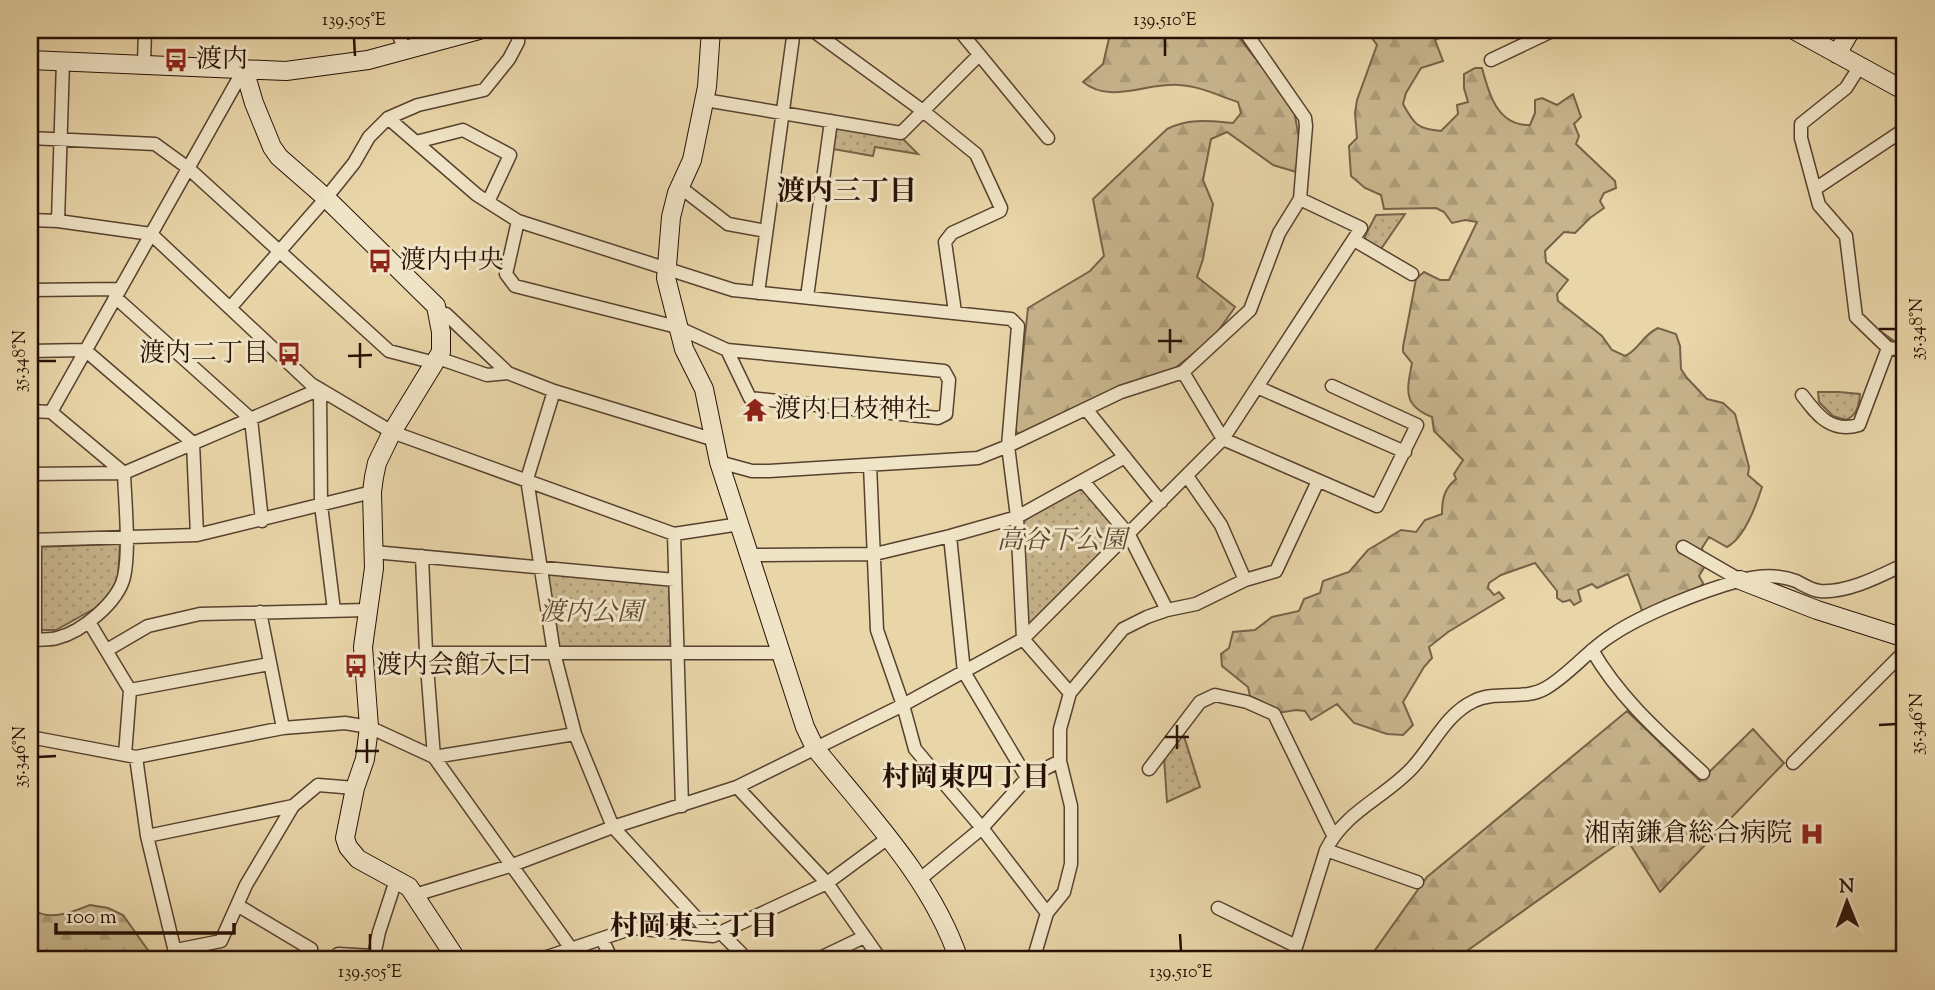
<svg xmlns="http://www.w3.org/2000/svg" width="1935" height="990" font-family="'Sorts Mill Goudy','Noto Serif JP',serif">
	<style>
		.forest { fill: url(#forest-firs); stroke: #776248; stroke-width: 2 }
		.park { fill: url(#park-dots); stroke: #776248; stroke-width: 2 }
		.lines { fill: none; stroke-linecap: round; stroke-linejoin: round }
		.stream { stroke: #735e46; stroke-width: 3.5 }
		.street-casing { stroke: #57412e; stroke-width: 15 }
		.secondary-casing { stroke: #271005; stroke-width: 20 }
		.street { stroke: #f0e4c6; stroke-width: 12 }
		.secondary { stroke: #f0e4c6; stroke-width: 18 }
		.ticks { fill: none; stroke: #271005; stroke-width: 2.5 }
		.labels { text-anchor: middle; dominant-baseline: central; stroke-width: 6; stroke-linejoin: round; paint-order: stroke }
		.poi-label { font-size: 26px; fill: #271005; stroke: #f0e4c6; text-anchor: start }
		.park-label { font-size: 26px; font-style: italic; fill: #5f4934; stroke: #f0e4c6 }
		.neighbourhood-label { font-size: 28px; font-weight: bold; fill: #271005; stroke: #f0e4c6 }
		.neatline { fill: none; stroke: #271005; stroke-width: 2.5 }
		.ticks-label { font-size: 18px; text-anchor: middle; fill: #271005 }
	</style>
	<defs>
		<pattern id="forest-firs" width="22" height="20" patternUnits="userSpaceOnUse" patternTransform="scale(1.75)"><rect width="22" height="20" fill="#c7b48c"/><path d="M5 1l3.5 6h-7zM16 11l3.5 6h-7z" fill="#ab9a77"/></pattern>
		<pattern id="park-dots" width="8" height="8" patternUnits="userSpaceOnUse" patternTransform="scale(1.75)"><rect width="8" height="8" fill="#c7b48c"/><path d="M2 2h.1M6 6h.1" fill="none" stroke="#ab9a77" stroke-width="1.8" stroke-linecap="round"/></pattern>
	</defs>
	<rect width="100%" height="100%" fill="#e8d5a8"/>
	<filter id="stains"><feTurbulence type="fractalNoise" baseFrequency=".00286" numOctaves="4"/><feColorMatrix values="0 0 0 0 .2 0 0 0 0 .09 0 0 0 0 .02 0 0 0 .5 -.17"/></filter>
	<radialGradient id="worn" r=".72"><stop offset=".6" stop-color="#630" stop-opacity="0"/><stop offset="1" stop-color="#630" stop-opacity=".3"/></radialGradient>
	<path class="forest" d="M1111 30H1233L1293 106 1301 148 1296 172 1273 165 1227 132 1211 139 1203 180 1213 204 1203 259 1197 277 1235 307 1214 337 1174 369 1019 435 1015 429 1028 308 1090 271 1104 256 1093 199 1167 129C1189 118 1209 121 1233 123L1241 113 1238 102C1219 96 1200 86 1179 85 1147 82 1111 105 1083 82L1103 64Z
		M1366 30H1457L1435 40 1443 61 1421 68 1406 93 1403 104C1414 124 1417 129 1441 131L1458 114 1457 105 1468 102 1464 88V74L1475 68H1482C1489 95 1498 126 1530 125L1535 113V100L1542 98 1557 105 1573 94 1581 117 1574 124 1579 136 1576 144 1615 181 1616 188 1604 193 1600 201 1604 208 1590 218 1575 233 1564 232 1545 251 1546 262 1568 280 1557 294 1558 301 1602 336 1612 350 1625 356C1641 348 1640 337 1658 328L1676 334 1680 346 1681 369 1687 378 1707 399 1723 403 1735 414 1749 467 1748 475 1762 487C1756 506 1744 538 1727 547L1709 537 1702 548 1705 566 1699 576 1703 583 1700 588 1643 613 1628 574 1597 588 1592 584 1578 590 1581 601 1574 605 1570 600 1563 602 1557 598V591L1535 563 1501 575 1489 583 1488 588 1494 595 1499 592 1504 598 1448 632 1429 647 1432 658 1424 667 1403 702 1413 725 1403 735 1387 734 1354 723 1337 704 1311 720 1305 711 1296 710 1278 713 1269 705 1250 696 1248 687 1222 666 1221 654 1229 648 1233 632 1255 630 1272 617 1299 611 1304 599 1320 593 1323 581 1349 572 1368 550 1401 530 1416 532 1425 520 1442 514C1442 499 1444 489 1456 479L1454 474 1463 460 1434 431 1432 417C1402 405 1407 390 1412 363L1403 352V347L1416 279 1424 272 1440 280H1449L1477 222 1465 220 1452 223 1444 212 1436 208 1384 209 1381 195 1365 188 1351 176 1349 146 1357 138 1355 113 1357 100 1377 45Z
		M1627 711 1700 781 1753 729 1784 763 1660 892 1626 838 1454 960H1368L1427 877Z
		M90 905 108 908 123 915 155 960H89L85 955 64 960H30V908C49 922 70 913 90 905Z"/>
	<path class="park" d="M836 127 902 138 918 154 875 147 873 156 833 149Z
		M1405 214 1381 249 1366 241 1365 236 1376 215Z
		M1818 392H1839L1860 394C1859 406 1857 415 1846 420L1833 416 1819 402Z
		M1082 487 1122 536 1027 626 1023 521Z
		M120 544 118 577 111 594 99 606 56 630H37V547Z
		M547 573 669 585 671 650 559 648Z
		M1182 730 1200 787 1167 802 1164 757Z"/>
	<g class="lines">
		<path class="stream" d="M1879 331 1894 342 1899 343"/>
		<g class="street-casing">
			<path id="street" d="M397 30 405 51
				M812 30 923 111 976 154 1001 208 1000 211 952 233 945 242 955 312
				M959 30 1048 138
				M1491 60 1554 30
				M144 64 145 30
				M1860 66 1846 88 1801 124V138L1819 205 1846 236 1856 317 1888 348 1905 350
				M705 100 901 133 979 55
				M388 118 477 195 518 221 733 290 1011 319 1018 326 1008 446 1017 517 1023 639 1070 693
				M30 138 155 144 188 168 389 351 435 363 438 358 487 375 508 373
				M416 142 463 130 510 155 488 202
				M680 187 728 224 766 231
				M1815 189 1905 129
				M30 220 58 221 151 234 311 384 392 432 674 534 740 524
				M58 221 63 61
				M518 221 506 274 515 286 677 327 727 350 944 371 949 380 946 414 938 418 750 398 727 350
				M1354 240 1412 274
				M30 290 120 289 115 297 251 419 262 521
				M758 293 794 30
				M807 297 831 121
				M230 308 326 198 354 163 369 137 388 118 418 105 484 90 509 59 518 42 519 30
				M439 316 446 314 508 373 554 391 715 440
				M30 351 85 350 193 443 197 535
				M1183 372 1223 439 1377 506 1417 425 1332 386
				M1257 387 1405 452
				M554 391 527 479 554 653 575 734 613 827 713 936
				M1802 395C1818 416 1831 433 1859 425L1888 348
				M1086 409 1161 502
				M30 411 51 412 124 473C125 502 130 550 124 577 118 602 82 632 57 638 50 640 42 639 35 640V540
				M51 412 244 69
				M719 462 752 471H769L978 458 1008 446 1121 392 1183 372 1250 310 1279 233 1300 199 1306 126 1305 118 1244 30
				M870 465 877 630 903 705 915 749 982 828 919 880
				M30 474 124 473 320 389 321 505 334 610
				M1187 476 1221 525 1245 580
				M1083 481 1129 535 1167 610
				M674 534 682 806
				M950 536 964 672 1027 778
				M30 540 197 535 372 492
				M1683 547 1740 580
				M374 552 675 580
				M750 555 875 554 950 536 1017 517 1125 457
				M422 556 426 653 434 757 570 947
				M260 612 283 728
				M89 622 130 690 125 755
				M107 650 148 626 200 614 367 610
				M1592 650C1620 699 1662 735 1703 773
				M426 653H781
				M130 690 269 664
				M30 737 136 757 283 728 345 723 369 727 434 757 575 734
				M136 757 147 836 177 960
				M1793 763 1905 651
				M1149 769 1200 702 1215 695 1247 702 1274 714 1333 835
				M737 787 827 883 881 960
				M147 836 293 806
				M1326 850 1417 882
				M415 895 510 866 613 827 737 787 903 705 1023 639 1223 439 1361 228 1300 199
				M237 905 311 949 309 960
				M1218 908 1296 946
				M1047 913 982 828 1027 778 1060 761
				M721 933 741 953 744 960
				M602 939 612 960
				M176 950 221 941 246 885 293 806 318 785 355 788
				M338 954 373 956
				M373 960 379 932 396 880
				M538 960 633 928 713 936 827 883 888 838
				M816 960 864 937
				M1018 960 1034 957
				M1044 960 1034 957 1047 913 1064 892 1071 864V806L1060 761V729L1070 693 1123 629 1147 617 1167 610 1196 604 1245 580 1276 571 1318 481
				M1292 960 1326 850C1345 811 1386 797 1413 767 1433 745 1446 714 1474 701 1496 690 1524 701 1546 688 1570 674 1588 650 1612 635 1643 614 1702 591 1738 581 1756 576 1778 574 1796 581 1804 585 1811 590 1820 591 1848 593 1880 576 1905 564"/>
		</g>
		<g class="secondary-casing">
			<path id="secondary" d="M711 30 707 87 692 160 677 193 671 217 666 278 684 349 704 389 719 462 805 727 815 748C868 814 932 879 959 960
				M1794 30 1905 91
				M1837 54 1851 30
				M30 60 286 71 368 60 479 30
				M244 69 254 103 272 147 279 157 326 198 436 306 441 332V352L392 432 377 463 374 477 372 492 374 568 363 647 369 727 365 759 355 788 345 838 348 847 358 859 409 887 457 960
				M1740 580 1817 610 1905 638"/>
		</g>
		<use href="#street" class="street"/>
		<use href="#secondary" class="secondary"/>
	</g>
	<path class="ticks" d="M354 38 355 56M1165 38V56M1170 329V353M1879 329H1896M1158 341H1182M360 343V368M348 356 372 355M38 361H56M1177 725V749M1879 725 1896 724M1165 737H1189M367 739V763M355 751H379M38 757 56 756M370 934V951M1180 934 1181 951"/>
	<defs>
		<g id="bus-bare" transform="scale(1.89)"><path d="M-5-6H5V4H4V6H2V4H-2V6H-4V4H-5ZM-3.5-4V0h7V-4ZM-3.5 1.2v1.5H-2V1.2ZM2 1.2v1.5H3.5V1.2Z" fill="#8f2418" stroke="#f0e4c6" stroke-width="2.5" paint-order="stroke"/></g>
		<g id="temple-bare" transform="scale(1.89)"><path d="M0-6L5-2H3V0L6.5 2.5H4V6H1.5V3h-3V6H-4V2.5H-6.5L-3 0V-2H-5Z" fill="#8f2418" stroke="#f0e4c6" stroke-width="2.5" paint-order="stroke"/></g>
		<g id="hospital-bare" transform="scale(1.89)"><path d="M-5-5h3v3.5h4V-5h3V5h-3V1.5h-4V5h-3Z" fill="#8f2418" stroke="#f0e4c6" stroke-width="2.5" paint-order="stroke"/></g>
	</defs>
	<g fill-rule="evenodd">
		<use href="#bus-bare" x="176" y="60"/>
		<use href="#bus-bare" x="380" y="261"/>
		<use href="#bus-bare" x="289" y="354"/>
		<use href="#temple-bare" x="755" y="410"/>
		<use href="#bus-bare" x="356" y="666"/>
		<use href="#hospital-bare" x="1812" y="834"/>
	</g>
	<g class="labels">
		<g class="poi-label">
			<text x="196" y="60">渡内</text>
			<text x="400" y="261">渡内中央</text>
			<text x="269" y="354" text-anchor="end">渡内二丁目</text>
			<text x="775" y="410">渡内日枝神社</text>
			<text x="376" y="666">渡内会館入口</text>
			<text x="1792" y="834" text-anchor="end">湘南鎌倉総合病院</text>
		</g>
		<g class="park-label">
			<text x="1062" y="541">高谷下公園</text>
			<text x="591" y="613">渡内公園</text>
		</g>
		<g class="neighbourhood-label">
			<text x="847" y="193">渡内三丁目</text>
			<text x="966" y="779">村岡東四丁目</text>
			<text x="694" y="928">村岡東三丁目</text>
		</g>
	</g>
	<rect width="1935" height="990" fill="none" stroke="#e8d5a8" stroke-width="77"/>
	<g transform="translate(1847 902) rotate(359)" stroke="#f0e4c6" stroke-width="5" paint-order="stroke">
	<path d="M0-5L12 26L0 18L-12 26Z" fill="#271005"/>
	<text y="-10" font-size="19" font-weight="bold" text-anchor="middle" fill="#271005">N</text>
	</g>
	<path d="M56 923v10h178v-10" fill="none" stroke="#271005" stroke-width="3.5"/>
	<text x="66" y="923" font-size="21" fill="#271005" stroke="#f0e4c6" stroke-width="5" paint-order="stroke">100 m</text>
	<rect x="38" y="38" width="1858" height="913" class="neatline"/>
	<g class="ticks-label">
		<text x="354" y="25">139.505°E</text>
		<text x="1165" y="25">139.510°E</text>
		<text transform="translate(1916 329) rotate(-90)" y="6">35.348°N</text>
		<text transform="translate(19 361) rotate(-90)" y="6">35.348°N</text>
		<text transform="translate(1916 724) rotate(-90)" y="6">35.346°N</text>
		<text transform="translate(19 757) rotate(-90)" y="6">35.346°N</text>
		<text x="370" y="977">139.505°E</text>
		<text x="1181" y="977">139.510°E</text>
	</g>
	<rect width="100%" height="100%" filter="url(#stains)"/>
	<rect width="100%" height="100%" fill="url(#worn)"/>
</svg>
